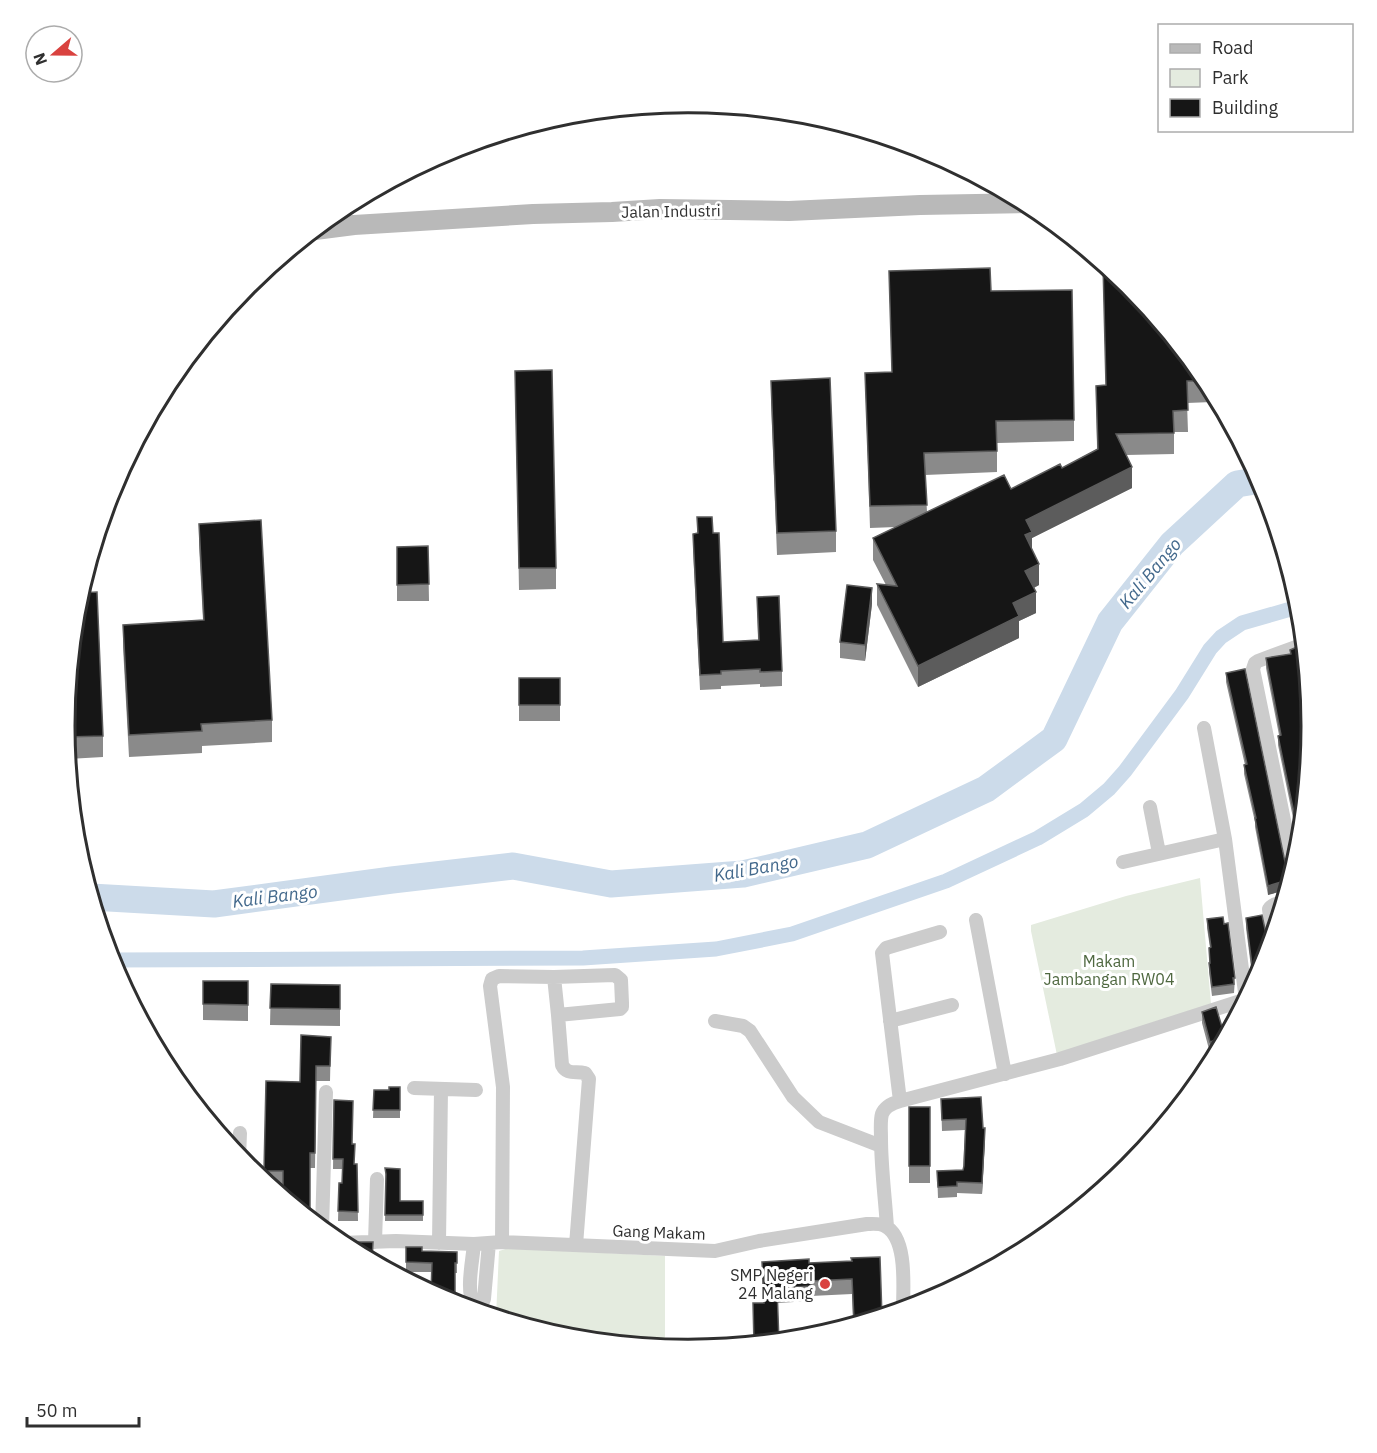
<svg xmlns="http://www.w3.org/2000/svg" width="1377" height="1453" font-family="'IBM Plex Sans',sans-serif">
	<style>
		.green { fill: #e4ebdf }
		.lines { fill: none; stroke-linecap: round; stroke-linejoin: round }
		.canal { stroke: #ccdbea; stroke-width: 15 }
		.river { stroke: #ccdbea; stroke-width: 27 }
		.street { stroke: #ccc; stroke-width: 14 }
		.secondary { stroke: #b9b9b9; stroke-width: 20 }
		.wall { fill: #8a8a8a }
		.shaded-wall { fill: #5c5c5c }
		.building { fill: #161616; stroke: #5c5c5c; stroke-width: 1.5 }
		.poi-dot { fill: #d9423f; stroke: #fff; stroke-width: 2 }
		.labels { text-anchor: middle; dominant-baseline: central; stroke-width: 6; stroke-linejoin: round; paint-order: stroke }
		.street-label { font-size: 16px; fill: #2f2f2f; stroke: #fff }
		.park-label { font-size: 16px; fill: #4f6840; stroke: #fff }
		.poi-label { font-size: 16px; fill: #2f2f2f; stroke: #fff; text-anchor: end }
		.water-label { font-size: 18px; font-style: italic; fill: #43698c; stroke: #fff }
		.rim { fill: none; stroke: #2f2f2f; stroke-width: 3 }
	</style>
	<rect width="100%" height="100%" fill="#fff"/>
	<path class="green" d="M1200 878 1211 1004 1160 1023 1057 1055 1031 931V925L1126 896Z
		M509 1248 665 1256V1348L566 1338 496 1317 499 1251Z"/>
	<g class="lines">
		<path class="canal" d="M110 960 583 958 716 949 792 934 946 881 1038 838 1084 810 1109 789 1125 771 1182 694 1210 649 1221 637 1242 623 1301 606"/>
		<path class="river" d="M91 897 214 904 392 880 513 866 611 884 743 874 867 845 986 789 1054 739 1110 622 1172 544 1237 484 1261 480"/>
		<path class="street" d="M1204 728 1225 839 1246 1000
			M1150 807 1159 853
			M1123 862 1225 839
			M1294 869 1253 669 1255 663 1258 661 1304 644
			M976 920 1005 1074
			M1273 939 1269 909C1272 904 1279 903 1284 902
			M554 977 615 975 621 980 622 1003V1007L620 1009 558 1015 562 1065C567 1075 575 1071 585 1073L589 1079 576 1245
			M715 1021 743 1026 750 1031 793 1097 819 1122 881 1146
			M890 1021 952 1005
			M414 1088 476 1090
			M900 1101 1060 1059 1247 999
			M239 1158 240 1133
			M887 1227C885 1197 881 1167 881 1138 881 1130 880 1121 882 1114 885 1106 893 1103 900 1101L882 953 886 948 940 932
			M322 1229 326 1092
			M375 1242 377 1179
			M502 1242 503 1087 490 986 492 979 499 976 554 977 558 1015
			M341 1243 396 1241 474 1244 502 1242 715 1251 759 1241 867 1224C872 1224 880 1223 885 1226 908 1238 903 1288 903 1310
			M439 1243 441 1089
			M474 1244C472 1265 466 1289 474 1308
			M473 1310 481 1305 484 1299 489 1243"/>
		<path class="secondary" d="M315 230 354 225 533 214 612 212 660 209 789 211 920 205 1027 203"/>
	</g>
	<path class="wall" d="M1103 263 1208 380 1212 388V402L1187 403 1188 432H1174V454L1126 455 1132 488 1032 538V549L1039 585 1034 588 1036 613 1019 621V638L918 687 877 605V584L886 585 873 560V538L896 527 870 528 865 373 892 372 889 271 991 291 1074 420V441L997 443V472L925 475 927 512 1011 489 1062 468 1097 449 1096 386 1106 385Z
		M515 371 556 568V589L519 590Z
		M771 381 836 531V552L777 555 771 402Z
		M697 517 713 533 723 642 758 640 757 597 782 671V686L760 687V684L721 686V689L700 690 693 549V534L697 533Z
		M199 524 272 720V742L202 746V753L129 757 123 647V625L203 620 199 545Z
		M428 546 429 601H397V547Z
		M872 604 865 661 840 658V642Z
		M1290 650 1312 726 1301 841 1298 842 1278 745V736L1279 735 1266 668V658L1290 654Z
		M1226 673 1285 862 1291 868H1294L1288 889 1268 895 1255 827V822L1244 774V765H1245L1226 682Z
		M519 678H560V721H519Z
		M64 726 103 736V757L68 759Z
		M1246 918 1270 937 1265 966 1256 983H1253L1246 928Z
		M1207 919 1235 978 1234 993 1212 996 1209 972 1210 948 1207 928Z
		M203 981H248V1021L203 1020Z
		M271 984 340 985V1026L270 1025Z
		M1202 1012 1225 1040 1220 1050 1210 1053 1202 1023Z
		M331 1037 330 1081H316L315 1168H310V1219L283 1197V1186H269L264 1182 266 1081 300 1082Z
		M400 1087V1118H373L374 1090H389Z
		M941 1099 983 1128 985 1139 982 1194 957 1193V1197L938 1198 937 1171 963 1170 965 1130 942 1131Z
		M334 1100 353 1144 354 1164H357L358 1221H338L339 1183H342L343 1169H333Z
		M909 1107H930V1183H909Z
		M385 1168 400 1201H423V1221H385L386 1179Z
		M406 1247 422 1251 457 1252V1273H455V1304L449 1303 431 1293 432 1272H406Z
		M852 1261 882 1317 853 1325 852 1294 811 1296V1301L777 1303 779 1342 754 1344 753 1303H763L762 1262 809 1263Z"/>
	<path class="shaded-wall" d="M1132 467V488L1032 538V553L1025 535 1026 520Z
		M1039 564V585L1025 592V571Z
		M872 588V604L865 661V645Z
		M1036 592V613L1019 621V638L918 687V666L1013 603Z
		M1290 879 1288 889 1268 895V886Z
		M1225 1037V1040L1220 1050 1210 1053V1042Z
		M985 1128V1139L982 1194V1183Z"/>
	<path class="building" d="M1103 264 1130 286 1208 381H1187L1188 410 1173 411 1174 433 1116 434 1132 467 1026 520 1032 532 1025 535 1039 564 1025 571 1036 592 1013 603 1019 616 918 666 877 584 897 586 873 538 1004 475 1011 489 1060 464 1062 468 1098 449 1096 386 1106 385Z
		M990 268 991 291 1072 290 1074 420 996 421 997 451 924 453 927 505 870 506 865 373 892 372 889 271Z
		M552 370 556 568H519L515 371Z
		M830 378 836 531 777 533 771 381Z
		M697 517H712L713 533H719L723 642 759 640 757 597 779 596 782 671 760 672V669L721 671V674L700 675 693 534 698 533Z
		M261 520 272 720 201 724 202 731 129 735 123 625 204 620 199 524Z
		M428 546 429 584 397 585V547Z
		M847 585 872 588 865 645 840 642Z
		M97 592 103 736 66 737 64 726 77 604 80 593Z
		M1304 644 1312 726 1302 832H1298L1278 736 1281 735 1266 658 1291 654 1290 650Z
		M1245 669 1285 862 1291 868H1294L1291 879 1268 886 1255 818H1256L1244 765 1247 764 1226 673Z
		M519 678H560V705H519Z
		M1262 915 1266 934 1270 937H1273L1265 966 1262 971 1253 973 1246 918Z
		M1223 917 1224 924 1228 923 1235 978H1233L1234 984 1212 987 1209 963H1210L1209 948 1211 947 1207 919Z
		M203 981H248V1005L203 1004Z
		M271 984 340 985V1009L270 1008Z
		M1216 1007 1225 1037 1210 1042 1202 1012Z
		M301 1035 331 1037 330 1066H316L315 1153H310V1209H298L283 1197V1171H264L266 1081 300 1082Z
		M389 1087H400V1110H373L374 1090H389Z
		M981 1097 983 1128H985L982 1183 957 1182V1186L938 1187 937 1171 963 1170 964 1166 966 1119 942 1120 941 1099Z
		M334 1100 353 1101 352 1144H355L354 1164H357L358 1212 338 1211 339 1183H342L343 1159H333Z
		M909 1107H930V1166H909Z
		M385 1168 400 1169V1201H423V1215H385L386 1174Z
		M337 1242H373L372 1262 342 1245Z
		M406 1247H422V1251L457 1252V1263H455V1297L437 1296 431 1293 432 1263 406 1262Z
		M880 1257 882 1317 858 1324V1319H854L852 1279 810 1281 811 1286 777 1288 779 1342 754 1344 753 1303H764L762 1262 809 1259V1263L852 1261 851 1258Z"/>
	<circle class="poi-dot" cx="825" cy="1284" r="6"/>
	<g class="labels">
		<g class="street-label">
			<text transform="translate(671 211) rotate(-1)">Jalan Industri</text>
			<text transform="translate(659 1232) rotate(2)">Gang Makam</text>
		</g>
		<g class="park-label">
			<text x="1109" y="961">Makam<tspan x="1109" dy="18">Jambangan RW04</tspan></text>
		</g>
		<g class="poi-label">
			<text x="813" y="1275">SMP Negeri<tspan x="813" dy="18">24 Malang</tspan></text>
		</g>
		<g class="water-label">
			<text transform="translate(1150 573) rotate(-50)">Kali Bango</text>
			<text transform="translate(756 868) rotate(-10)">Kali Bango</text>
			<text transform="translate(275 896) rotate(-7)">Kali Bango</text>
		</g>
	</g>
	<path d="M0 0H1377V1453H0ZM75 726a613 613 0 1 1 1226 0a613 613 0 1 1-1226 0Z" fill="#fff" fill-rule="evenodd"/>
	<path class="rim" d="M75 726a613 613 0 1 1 1226 0a613 613 0 1 1-1226 0Z"/>
	<rect x="1158" y="24" width="195" height="108" fill="#ffffff" stroke="#acacac" stroke-width="1.5"/>
	<rect x="1170" y="44" width="30" height="9" fill="#b9b9b9" stroke="#acacac" stroke-width="1.5"/>
	<text x="1212" y="54" font-size="18" fill="#2f2f2f">Road</text>
	<rect x="1170" y="69" width="30" height="18" fill="#e4ebdf" stroke="#acacac" stroke-width="1.5"/>
	<text x="1212" y="84" font-size="18" fill="#2f2f2f">Park</text>
	<rect x="1170" y="99" width="30" height="18" fill="#161616" stroke="#acacac" stroke-width="1.5"/>
	<text x="1212" y="114" font-size="18" fill="#2f2f2f">Building</text>
	<g transform="translate(54 54) rotate(250)"><circle r="28" fill="#ffffff" stroke="#acacac" stroke-width="1.5"/>
	<path d="M0-4.5L10 22L0 15L-10 22Z" fill="#d9423f"/>
	<text y="-9" font-size="16" font-weight="bold" text-anchor="middle" fill="#2f2f2f">N</text>
	</g>
	<path d="M27 1417v9h112v-9" fill="none" stroke="#2f2f2f" stroke-width="3"/>
	<text x="36" y="1417" font-size="18" fill="#2f2f2f" stroke="#ffffff" stroke-width="4.5" paint-order="stroke">50 m</text>
</svg>
